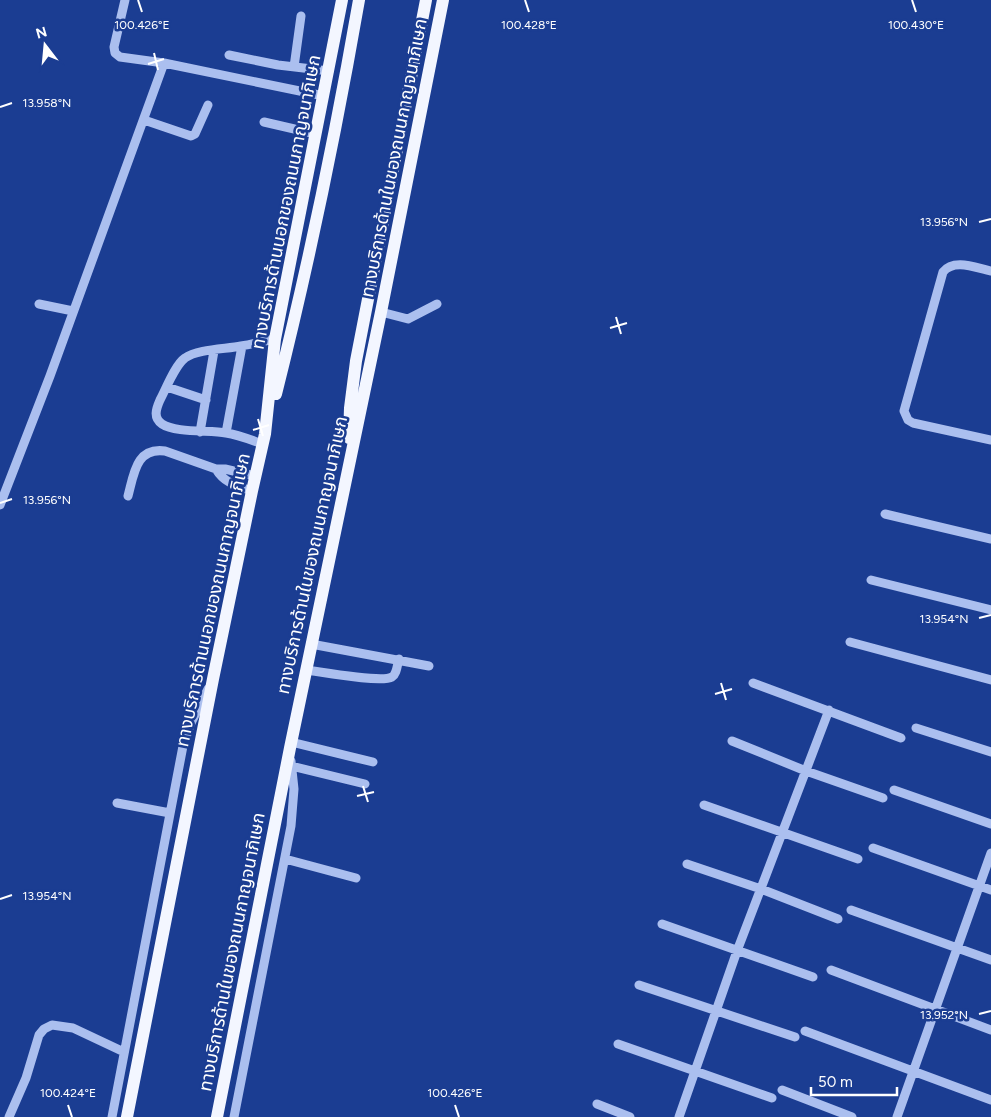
<svg xmlns="http://www.w3.org/2000/svg" width="991" height="1117" font-family="Figtree,'Noto Sans Thai',sans-serif">
	<style>
		.lines { fill: none; stroke-linecap: round; stroke-linejoin: round }
		.minor { stroke: #abbfef; stroke-width: 9 }
		.major { stroke: #f3f6ff; stroke-width: 12 }
		.ticks { fill: none; stroke: #fff; stroke-width: 2 }
		.labels { text-anchor: middle; dominant-baseline: central; stroke-width: 5; stroke-linejoin: round; paint-order: stroke }
		.street-label { font-size: 18px; fill: #fff; stroke: #1b3d92 }
		.ticks-label { font-size: 12px; text-anchor: middle; fill: #fff; stroke: #1b3d92; stroke-width: 5; stroke-linejoin: round; paint-order: stroke }
	</style>
	<rect width="100%" height="100%" fill="#1b3d92"/>
	<g class="lines">
		<path class="minor" d="M125 0 114 47 115 53 120 57 164 63
			M229 55 278 65 329 71
			M294 67 301 16
			M144 120 191 136 195 134 208 105
			M264 122 316 134
			M991 271C976 268 954 258 943 272L904 411 908 420 913 423 991 440
			M39 304 73 311
			M381 312 408 319 437 304
			M167 387 206 400
			M200 432 214 351
			M226 433 242 346
			M263 444C251 440 239 435 226 433 210 430 175 433 162 424 153 418 156 409 160 400 166 389 175 365 185 358 197 349 227 349 241 346 253 344 264 341 275 339
			M216 469C224 483 237 486 252 491
			M128 496C134 474 136 447 165 451L216 469H225L255 476
			M0 505 50 376 164 63 324 96
			M885 514 991 539
			M871 580 991 610
			M850 642 991 680
			M311 644 429 666
			M306 670C322 672 381 683 392 677 397 674 397 665 399 659
			M753 683 901 738
			M916 728 991 752
			M732 741 806 771 883 798
			M291 742 373 762
			M291 766 365 784
			M894 790 991 824
			M117 803 170 813
			M704 805 858 859
			M873 848 991 890
			M285 859 356 878
			M687 864 761 889 838 919
			M851 910 991 960
			M662 924 813 977
			M831 970 991 1030
			M639 985 795 1037
			M805 1031 991 1100
			M618 1044 772 1098
			M782 1090 852 1117
			M597 1104 630 1117
			M9 1117 26 1078 39 1035 44 1029 52 1025 73 1028 124 1052
			M112 1117 183 746 190 725 208 689
			M234 1117 291 826 294 789 291 761
			M679 1117 737 951 829 710
			M897 1117 991 853"/>
		<path class="major" d="M276 394C309 263 336 132 359 0
			M349 438 350 408 356 361 426 0
			M127 1117 213 679 252 491 265 434 275 339 342 0
			M217 1117 290 748 381 312 443 0"/>
	</g>
	<path class="ticks" d="M138 0 142 12M525 0 529 12M912 0 916 12M154 53 158 70M148 64 164 59M0 107 12 103M979 222 991 219M616 317 621 334M610 328 627 323M258 419 263 436M253 430 269 425M0 503 12 499M979 618 991 615M721 683 726 700M715 694 732 689M363 786 368 802M357 796 374 792M0 899 12 895M979 1014 991 1011M68 1105 72 1117M455 1105 459 1117"/>
	<g class="labels">
		<g class="street-label">
			<text transform="translate(394 158) rotate(-79)">ทางบริการด้านในของถนนกาญจนาภิเษก</text>
			<text transform="translate(286 202) rotate(-79)">ทางบริการด้านนอกของถนนกาญจนาภิเษก</text>
			<text transform="translate(312 555) rotate(-78)">ทางบริการด้านในของถนนกาญจนาภิเษก</text>
			<text transform="translate(213 600) rotate(-78)">ทางบริการด้านนอกของถนนกาญจนาภิเษก</text>
			<text transform="translate(232 952) rotate(-79)">ทางบริการด้านในของถนนกาญจนาภิเษก</text>
		</g>
	</g>
	<g class="ticks-label">
		<text x="142" y="29">100.426°E</text>
		<text x="529" y="29">100.428°E</text>
		<text x="916" y="29">100.430°E</text>
		<text x="47" y="107">13.958°N</text>
		<text x="944" y="226">13.956°N</text>
		<text x="47" y="504">13.956°N</text>
		<text x="944" y="623">13.954°N</text>
		<text x="47" y="900">13.954°N</text>
		<text x="944" y="1019">13.952°N</text>
		<text x="68" y="1097">100.424°E</text>
		<text x="455" y="1097">100.426°E</text>
	</g>
	<g transform="translate(45 45) rotate(344)" stroke="#1b3d92" stroke-width="4" paint-order="stroke">
	<path d="M0-4L9 19L0 12L-9 19Z" fill="#ffffff"/>
	<text y="-8" font-size="14" font-weight="bold" text-anchor="middle" fill="#ffffff">N</text>
	</g>
	<path d="M811 1087v8h86v-8" fill="none" stroke="#ffffff" stroke-width="2.5"/>
	<text x="818" y="1087" font-size="15" fill="#ffffff" stroke="#1b3d92" stroke-width="4" paint-order="stroke">50 m</text>
</svg>
